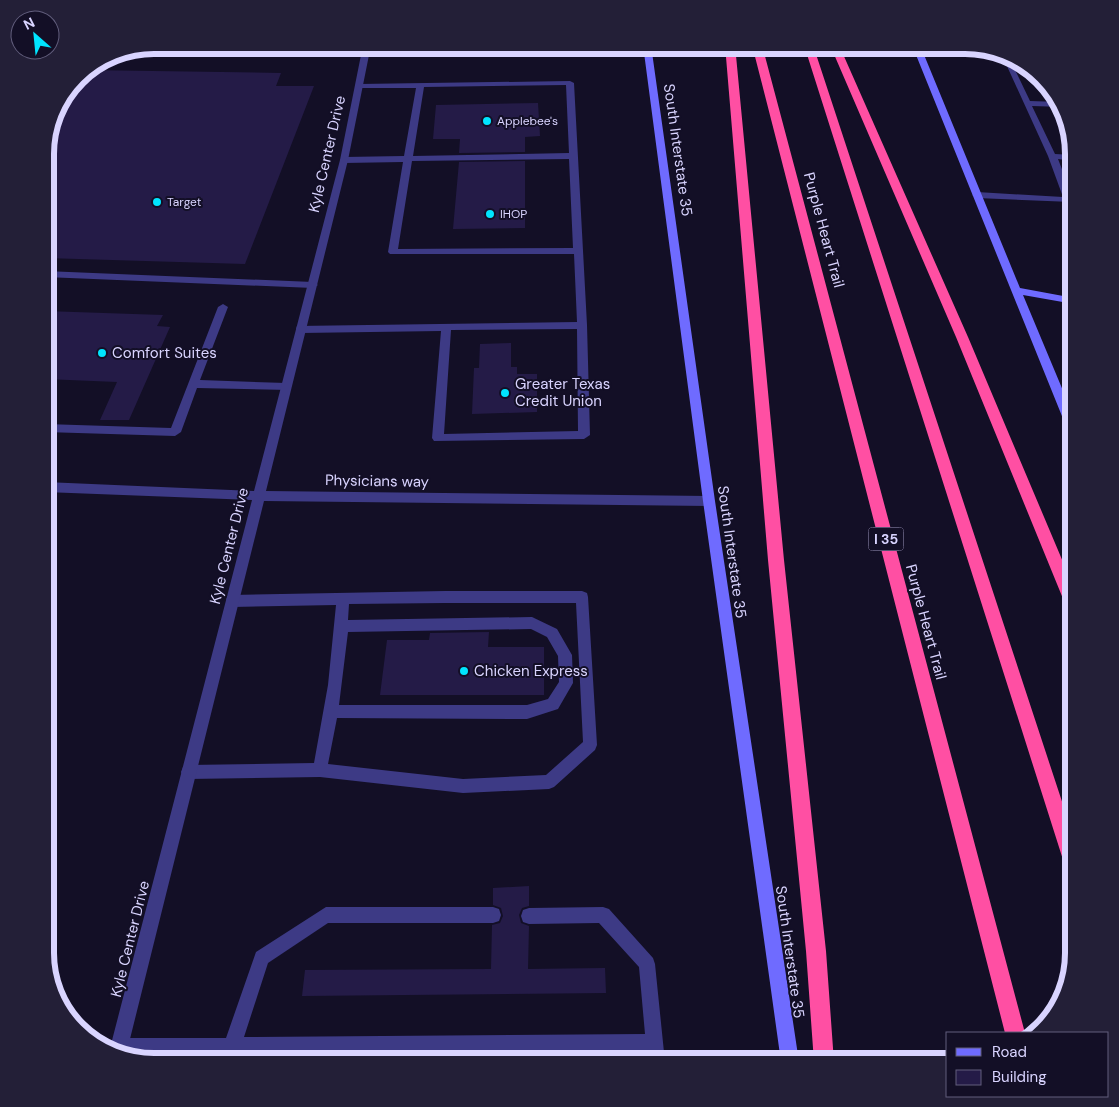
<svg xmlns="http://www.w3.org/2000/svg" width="1119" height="1107" font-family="'DM Sans',sans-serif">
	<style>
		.building { fill: #241b47 }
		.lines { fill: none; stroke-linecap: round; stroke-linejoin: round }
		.path { stroke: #2fb8b0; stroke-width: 2.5; stroke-dasharray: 2 3; stroke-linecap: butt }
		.lane { fill: #3d3a85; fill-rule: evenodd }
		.street { fill: #3d3a85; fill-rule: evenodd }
		.secondary { fill: #6f6bff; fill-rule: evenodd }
		.highway { fill: #ff4fa3; fill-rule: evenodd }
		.poi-dot { fill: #00e5ff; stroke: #130f26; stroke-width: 2 }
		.labels { text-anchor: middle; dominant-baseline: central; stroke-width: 4; stroke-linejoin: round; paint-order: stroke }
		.far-poi-label { font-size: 12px; fill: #d9d4ff; stroke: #130f26; text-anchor: start }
		.shield { fill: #130f26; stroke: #9e99be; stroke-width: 1 }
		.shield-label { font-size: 14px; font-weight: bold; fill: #d9d4ff }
		.street-label { font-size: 15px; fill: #d9d4ff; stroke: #130f26 }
		.poi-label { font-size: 15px; fill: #d9d4ff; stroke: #130f26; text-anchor: start }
		.rim { fill: none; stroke: #d9d4ff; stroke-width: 6 }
	</style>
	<rect width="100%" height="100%" fill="#130f26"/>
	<path class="building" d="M85 70 281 73 276 86H314L245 264 45 258V146L56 105Z
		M538 103 540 136 525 137V152L459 153 460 139H433L436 105Z
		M525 161V228L453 229 459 162Z
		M45 311 163 315 157 326 170 327 129 420H100L117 382 45 379Z
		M511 343V367H517V374H537V412L472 414 474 368H479L480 344Z
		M489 632 488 647H544V695H380L387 640H429L430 633Z
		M529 886V906L522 908 519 915 521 923 529 926 528 969 605 968 606 993 302 996 305 970 491 969 492 925 500 923 503 916 501 908 493 905V888Z"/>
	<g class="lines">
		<path class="path" d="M1074 328 1068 332 1066 339 1074 356"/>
		<path class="lane" d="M1001 53 1008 55 1030 101 1060 102 1063 107 1032 106 1055 154 1074 155V161L1058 159 1074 200 1072 202 977 198 972 195 977 192 1063 197 1048 156Z
			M570 81 574 83 587 325 590 435 584 439 434 441 432 438 441 331 301 333 296 329 297 326 577 322 574 254H390L388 252 403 162 344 163 340 160 344 157 404 156 416 88H359L355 86 359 84ZM566 85 569 153 413 156 424 87ZM569 159 573 248 398 249 412 161ZM577 329 578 431 444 434 451 330Z
			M45 271 313 282 318 285 313 288 45 277Z
			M223 304 228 307 200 380 286 383 291 387 290 390 197 388 181 432 175 436 45 432V424L171 428 218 307Z
			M445 591H582L587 593 588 597 597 745 595 750 554 787 549 789 463 793 320 777 188 779 183 777 181 772 183 767 188 765 314 763 328 685 336 605 232 607 227 605 226 601 227 597 232 595ZM445 603H576L583 742 546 775 463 779 328 764 337 718 527 719 558 709 573 683 572 655 557 629 532 617 348 620 349 604ZM531 629 547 637 558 656 559 682 548 699 527 705H339L348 632Z
			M326 907H493L499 909 501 915 499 921 493 923H328L268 963 244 1037 645 1034 639 967 599 923 529 924 523 922 521 916 523 910 529 908 603 907 609 909 653 958 655 964 665 1062H647L646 1052 238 1055 237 1062H219L221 1055 122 1056 113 1053 110 1047 113 1041 119 1038H226L256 952Z"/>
		<path class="street" d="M363 45H371L348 160 266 491 709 496 713 498 715 501 713 504 709 506 264 501 126 1055 109 1052 252 500 45 492V482L254 491 340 160Z"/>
		<path class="secondary" d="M643 45H651L715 501 799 1062H781L703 501Z
			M912 45H920L1020 288 1074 298V304L1023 295 1074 417V435L1068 431Z"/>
		<path class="highway" d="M725 45H735L784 560 826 951 834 1062H814L806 951 768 560Z
			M752 45H762L1025 1033H1005Z
			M804 45H813L1074 838V875L1067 873 1065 866Z
			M830 45H839L968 337 1074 588V613L1068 611 1066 606 956 337Z"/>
	</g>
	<g class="poi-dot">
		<circle cx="487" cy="121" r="5"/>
		<circle cx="157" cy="202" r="5"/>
		<circle cx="490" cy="214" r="5"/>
		<circle cx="102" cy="353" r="5"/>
		<circle cx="505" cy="393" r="5"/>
		<circle cx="464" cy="671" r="5"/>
	</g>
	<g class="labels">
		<g class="far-poi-label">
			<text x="497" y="121">Applebee's</text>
			<text x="167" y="202">Target</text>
			<text x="500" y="214">IHOP</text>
		</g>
		<rect class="shield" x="868.5" y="527.5" width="35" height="23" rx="4"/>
		<g class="shield-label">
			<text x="886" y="539">I 35</text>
		</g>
		<g class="street-label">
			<text transform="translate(678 150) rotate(82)">South Interstate 35</text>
			<text transform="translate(327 154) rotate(-77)">Kyle Center Drive</text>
			<text transform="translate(824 230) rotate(75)">Purple Heart Trail</text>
			<text transform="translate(377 481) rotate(1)">Physicians way</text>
			<text transform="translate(229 546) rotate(-76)">Kyle Center Drive</text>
			<text transform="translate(732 552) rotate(82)">South Interstate 35</text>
			<text transform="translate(926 622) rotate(75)">Purple Heart Trail</text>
			<text transform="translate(130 939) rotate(-76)">Kyle Center Drive</text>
			<text transform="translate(790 952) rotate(82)">South Interstate 35</text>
		</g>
		<g class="poi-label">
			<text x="112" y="353">Comfort Suites</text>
			<text x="515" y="384">Greater Texas<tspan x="515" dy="17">Credit Union</tspan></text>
			<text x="474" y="671">Chicken Express</text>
		</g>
	</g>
	<path d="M0 0H1119V1107H0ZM154 54H965A100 100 0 0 1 1065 154V953A100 100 0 0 1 965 1053H154A100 100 0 0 1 54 953V154A100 100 0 0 1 154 54Z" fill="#231f37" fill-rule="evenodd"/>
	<path class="rim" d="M154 54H965A100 100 0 0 1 1065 154V953A100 100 0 0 1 965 1053H154A100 100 0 0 1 54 953V154A100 100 0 0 1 154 54Z"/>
	<rect x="946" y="1032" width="162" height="65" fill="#130f26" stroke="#625e7d"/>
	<rect x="956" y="1048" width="25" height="8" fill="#6f6bff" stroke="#625e7d"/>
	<text x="992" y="1057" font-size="15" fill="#d9d4ff">Road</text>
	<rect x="956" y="1070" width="25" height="15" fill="#241b47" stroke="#625e7d"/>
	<text x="992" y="1082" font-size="15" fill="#d9d4ff">Building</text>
	<g transform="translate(35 35) rotate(333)"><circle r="24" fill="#130f26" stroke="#625e7d"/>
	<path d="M0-4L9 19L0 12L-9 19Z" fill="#00e5ff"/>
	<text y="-8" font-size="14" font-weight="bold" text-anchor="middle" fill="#d9d4ff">N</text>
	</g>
</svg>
